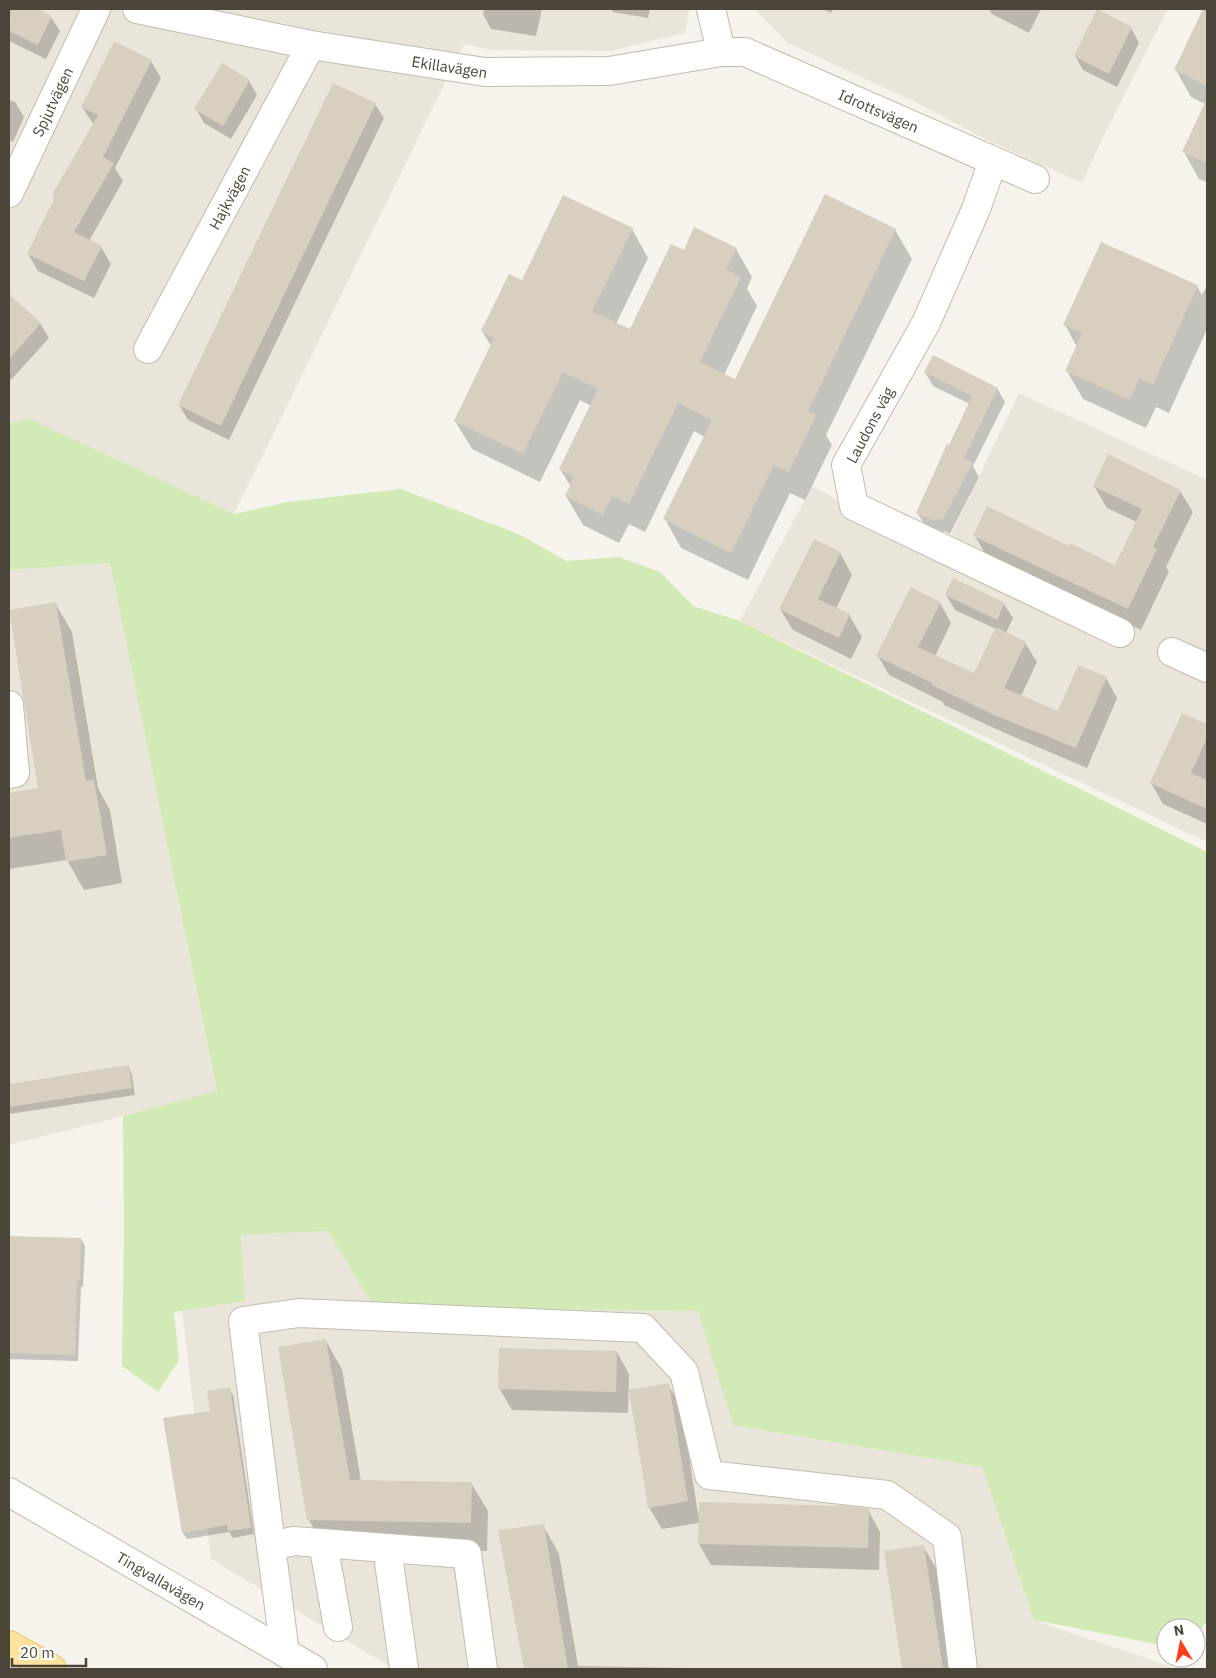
<svg xmlns="http://www.w3.org/2000/svg" width="1216" height="1678" font-family="'IBM Plex Sans',sans-serif">
	<style>
		.residential { fill: #eae5da }
		.green { fill: #d2eab5 }
		.shadow { fill: #0003 }
		.building { fill: #d8cfc1 }
		.lines { fill: none; stroke-linecap: round; stroke-linejoin: round }
		.minor-casing { stroke: #c2bbae; stroke-width: 30 }
		.major-casing { stroke: #e6c16a; stroke-width: 30 }
		.minor { stroke: #fff; stroke-width: 28 }
		.major { stroke: #ffe39c; stroke-width: 28 }
		.labels { text-anchor: middle; dominant-baseline: central; stroke-width: 4; stroke-linejoin: round; paint-order: stroke }
		.street-label { font-size: 15px; fill: #4b4439; stroke: #fff }
	</style>
	<rect width="100%" height="100%" fill="#f6f3ec"/>
	<path class="residential" d="M9 9H689L685 33 610 51 491 50 464 44 234 514 30 419 9 423Z
		M754 9H1168L1103 137 1082 183 987 140 913 101 788 43Z
		M1019 393 1207 480V842L740 621 812 486 941 556Z
		M110 563 217 1092 9 1145V570Z
		M328 1231 374 1307 699 1311 733 1425 982 1467 1034 1620 1177 1669H394L211 1559 182 1310 245 1301 241 1235Z"/>
	<path class="green" d="M30 419 234 514 288 502 401 489 521 535 566 561 619 557 660 572 693 606 740 621 1207 852V1622L1196 1634V1628H1166V1646L1034 1620 982 1467 733 1425 698 1311 374 1307 328 1231 241 1235 245 1301 174 1312 179 1360 158 1392 122 1366 124 1232 123 1116 217 1091 110 563 9 570V423Z"/>
	<path class="shadow" d="M9 9H35L51 17 60 31 46 59 9 41Z
		M484 9H542L536 36 491 29 483 14Z
		M610 9H650L648 18 613 12Z
		M823 9H833L831 13Z
		M989 9H1041L1029 33 992 14Z
		M1205 9H1207V105L1191 97 1176 70Z
		M1131 28 1139 43 1117 87 1083 70 1075 56Z
		M151 61 161 78 115 168 123 181 89 241 101 247 111 264 94 298 38 271 28 254 55 199 53 195 94 125 82 107Z
		M249 81 257 95 231 139 204 123 196 109Z
		M9 100 15 102 24 117 13 142 9 140Z
		M375 104 384 118 229 440 188 420 179 405Z
		M1196 124 1207 129V182L1199 179 1184 152Z
		M632 229 648 258 616 324 630 330 684 252 736 249 752 277 747 289 757 306 724 375 736 380 895 230 912 259 826 435 832 445 805 500 790 493 748 580 681 548 665 519 705 437 694 431 645 532 629 524 619 543 583 525 566 496 571 487 560 469 591 406 580 400 540 482 472 449 455 421 491 346 482 331 523 282Z
		M1207 285V329L1169 413 1156 407 1146 428 1083 399 1067 371 1077 347 1065 325 1197 286 1202 295Z
		M10 296 40 323 49 338 9 382Z
		M925 372 997 388 1005 402 973 466 979 477 950 534 944 531 943 534 925 526 917 512 970 404 933 386Z
		M1094 486 1180 491 1193 512 1166 567 1169 571 1141 630 987 557 975 536 1069 547 1116 566 1137 522 1107 508Z
		M840 553 852 575 836 609 849 615 862 637 851 659 793 630 780 609Z
		M946 595 1004 604 1013 618 1006 633 1025 643 1037 662 1021 696 1059 712 1106 678 1117 698 1087 768 1005 733 944 705 943 702 889 675 878 656 940 603 951 623 935 656 974 675 996 629 955 610Z
		M55 603 72 632 98 788 110 810 122 883 84 890 67 860 9 869V794L40 789Z
		M1183 714 1207 726V824L1163 804 1151 783Z
		M128 1067 132 1074 135 1095 9 1114V1085Z
		M9 1237 81 1239 85 1246 83 1287H81L78 1361 9 1359Z
		M326 1341 342 1369 361 1481 471 1483 488 1511 487 1551 325 1548 309 1520Z
		M617 1352 629 1374 628 1413 512 1410 499 1388Z
		M668 1385 681 1406 698 1514 868 1510 880 1532 879 1570 711 1565 699 1544V1523L662 1529 649 1507Z
		M229 1389 233 1395 254 1534 233 1538 229 1532 187 1539 183 1533 211 1412Z
		M543 1525 559 1554 578 1666 744 1669H525L500 1531Z
		M923 1546 936 1568 951 1669H904L885 1552Z"/>
	<path class="building" d="M9 9H38L52 16 38 45 9 31Z
		M1097 9 1132 27 1109 74 1074 56Z
		M1203 9H1207V86L1174 70Z
		M114 41 152 60 103 157 114 163 74 232 102 246 84 281 27 254 55 197 52 195 98 115 81 107Z
		M222 63 250 80 223 126 194 109Z
		M333 83 376 103 221 426 178 405Z
		M1207 98V163L1182 152Z
		M825 194 896 229 808 411 816 415 789 472 774 465 731 553 663 519 712 420 678 403 629 504 612 496 603 515 565 496 574 477 559 469 598 389 563 372 523 454 454 421 494 338 481 331 509 274 522 280 563 195 633 228 592 311 630 329 671 244 684 250 694 227 737 248 726 269 741 277 700 362 735 379Z
		M1101 242 1198 285 1153 385 1139 379 1130 400 1065 371 1082 333 1063 325Z
		M9 294 41 323 9 359Z
		M933 355 998 388 964 458 973 462 942 521 937 518 935 521 916 513 947 444 949 445 972 396 924 372Z
		M1108 454 1181 490 1153 547 1157 549 1128 609 973 536 987 506 1069 546 1070 543 1115 565 1142 509 1093 486Z
		M814 539 841 552 818 599 850 614 839 638 779 609Z
		M953 578 1005 603 997 620 945 595Z
		M911 587 941 602 918 647 974 673 996 627 1026 642 1004 688 1058 711 1078 665 1107 677 1076 748 992 714 932 685V683L876 656Z
		M56 602 86 781 94 780 107 855 66 862 61 830 9 838V793L38 788 9 610Z
		M1182 713 1207 724V738L1191 773 1207 780V809L1150 783Z
		M129 1065 132 1088 9 1107V1084Z
		M9 1236 81 1238 80 1281H77L75 1355 9 1353Z
		M326 1339 350 1480 472 1482 471 1523 307 1520 278 1347Z
		M499 1348 617 1351 616 1392 498 1389Z
		M669 1383 688 1501 648 1508 629 1390Z
		M230 1387 251 1528 228 1531 227 1525 182 1533 163 1418 210 1411 207 1391Z
		M699 1502 848 1506 869 1509 868 1548 698 1544Z
		M544 1524 568 1669H524L498 1530Z
		M924 1545 943 1669H902L884 1551Z"/>
	<g class="lines">
		<g class="minor-casing">
			<g id="minor">
				<path id="s1" d="M137 9 311 45 485 72 609 71 721 52 711 9"/>
				<path id="s2" d="M721 52H745L1035 179"/>
				<path d="M993 161 976 209 926 323 846 465 854 506 1120 633"/>
				<path id="s3" d="M9 193 96 9"/>
				<path id="s4" d="M148 349 311 45"/>
				<path d="M1172 652 1207 668"/>
				<path d="M9 705 15 773 9 774"/>
				<path id="s5" d="M9 1492 313 1669"/>
				<path d="M323 1543 338 1627"/>
				<path d="M271 1546 243 1321 299 1313 643 1328 684 1372 709 1475 887 1495 947 1537 963 1669"/>
				<path d="M387 1548 404 1669"/>
				<path d="M285 1653 271 1546 294 1541 467 1554 483 1669"/>
			</g>
		</g>
		<g class="major-casing">
			<path id="major" d="M9 1645 52 1669"/>
		</g>
		<use href="#minor" class="minor"/>
		<use href="#major" class="major"/>
	</g>
	<g class="labels">
		<g class="street-label">
			<text stroke="none"><textPath href="#s1" startOffset="318">Ekillavägen</textPath></text>
			<text stroke="none"><textPath href="#s3" startOffset="101">Spjutvägen</textPath></text>
			<text stroke="none"><textPath href="#s2" startOffset="170">Idrottsvägen</textPath></text>
			<text stroke="none"><textPath href="#s4" startOffset="172">Hajkvägen</textPath></text>
			<text transform="translate(870 425) rotate(-62)">Laudons väg</text>
			<text stroke="none"><textPath href="#s5" startOffset="176">Tingvallavägen</textPath></text>
		</g>
	</g>
	<rect width="1216" height="1678" fill="none" stroke="#4b4439" stroke-width="20"/>
	<g transform="translate(1181 1643) rotate(350)"><circle r="24" fill="#ffffff" stroke="#b7b4b0"/>
	<path d="M0-4L9 19L0 12L-9 19Z" fill="#fc3f1d"/>
	<text y="-8" font-size="14" font-weight="bold" text-anchor="middle" fill="#4b4439">N</text>
	</g>
	<path d="M12 1658v8h74v-8" fill="none" stroke="#4b4439" stroke-width="2.5"/>
	<text x="20" y="1658" font-size="15" fill="#4b4439" stroke="#ffffff" stroke-width="4" paint-order="stroke">20 m</text>
</svg>
